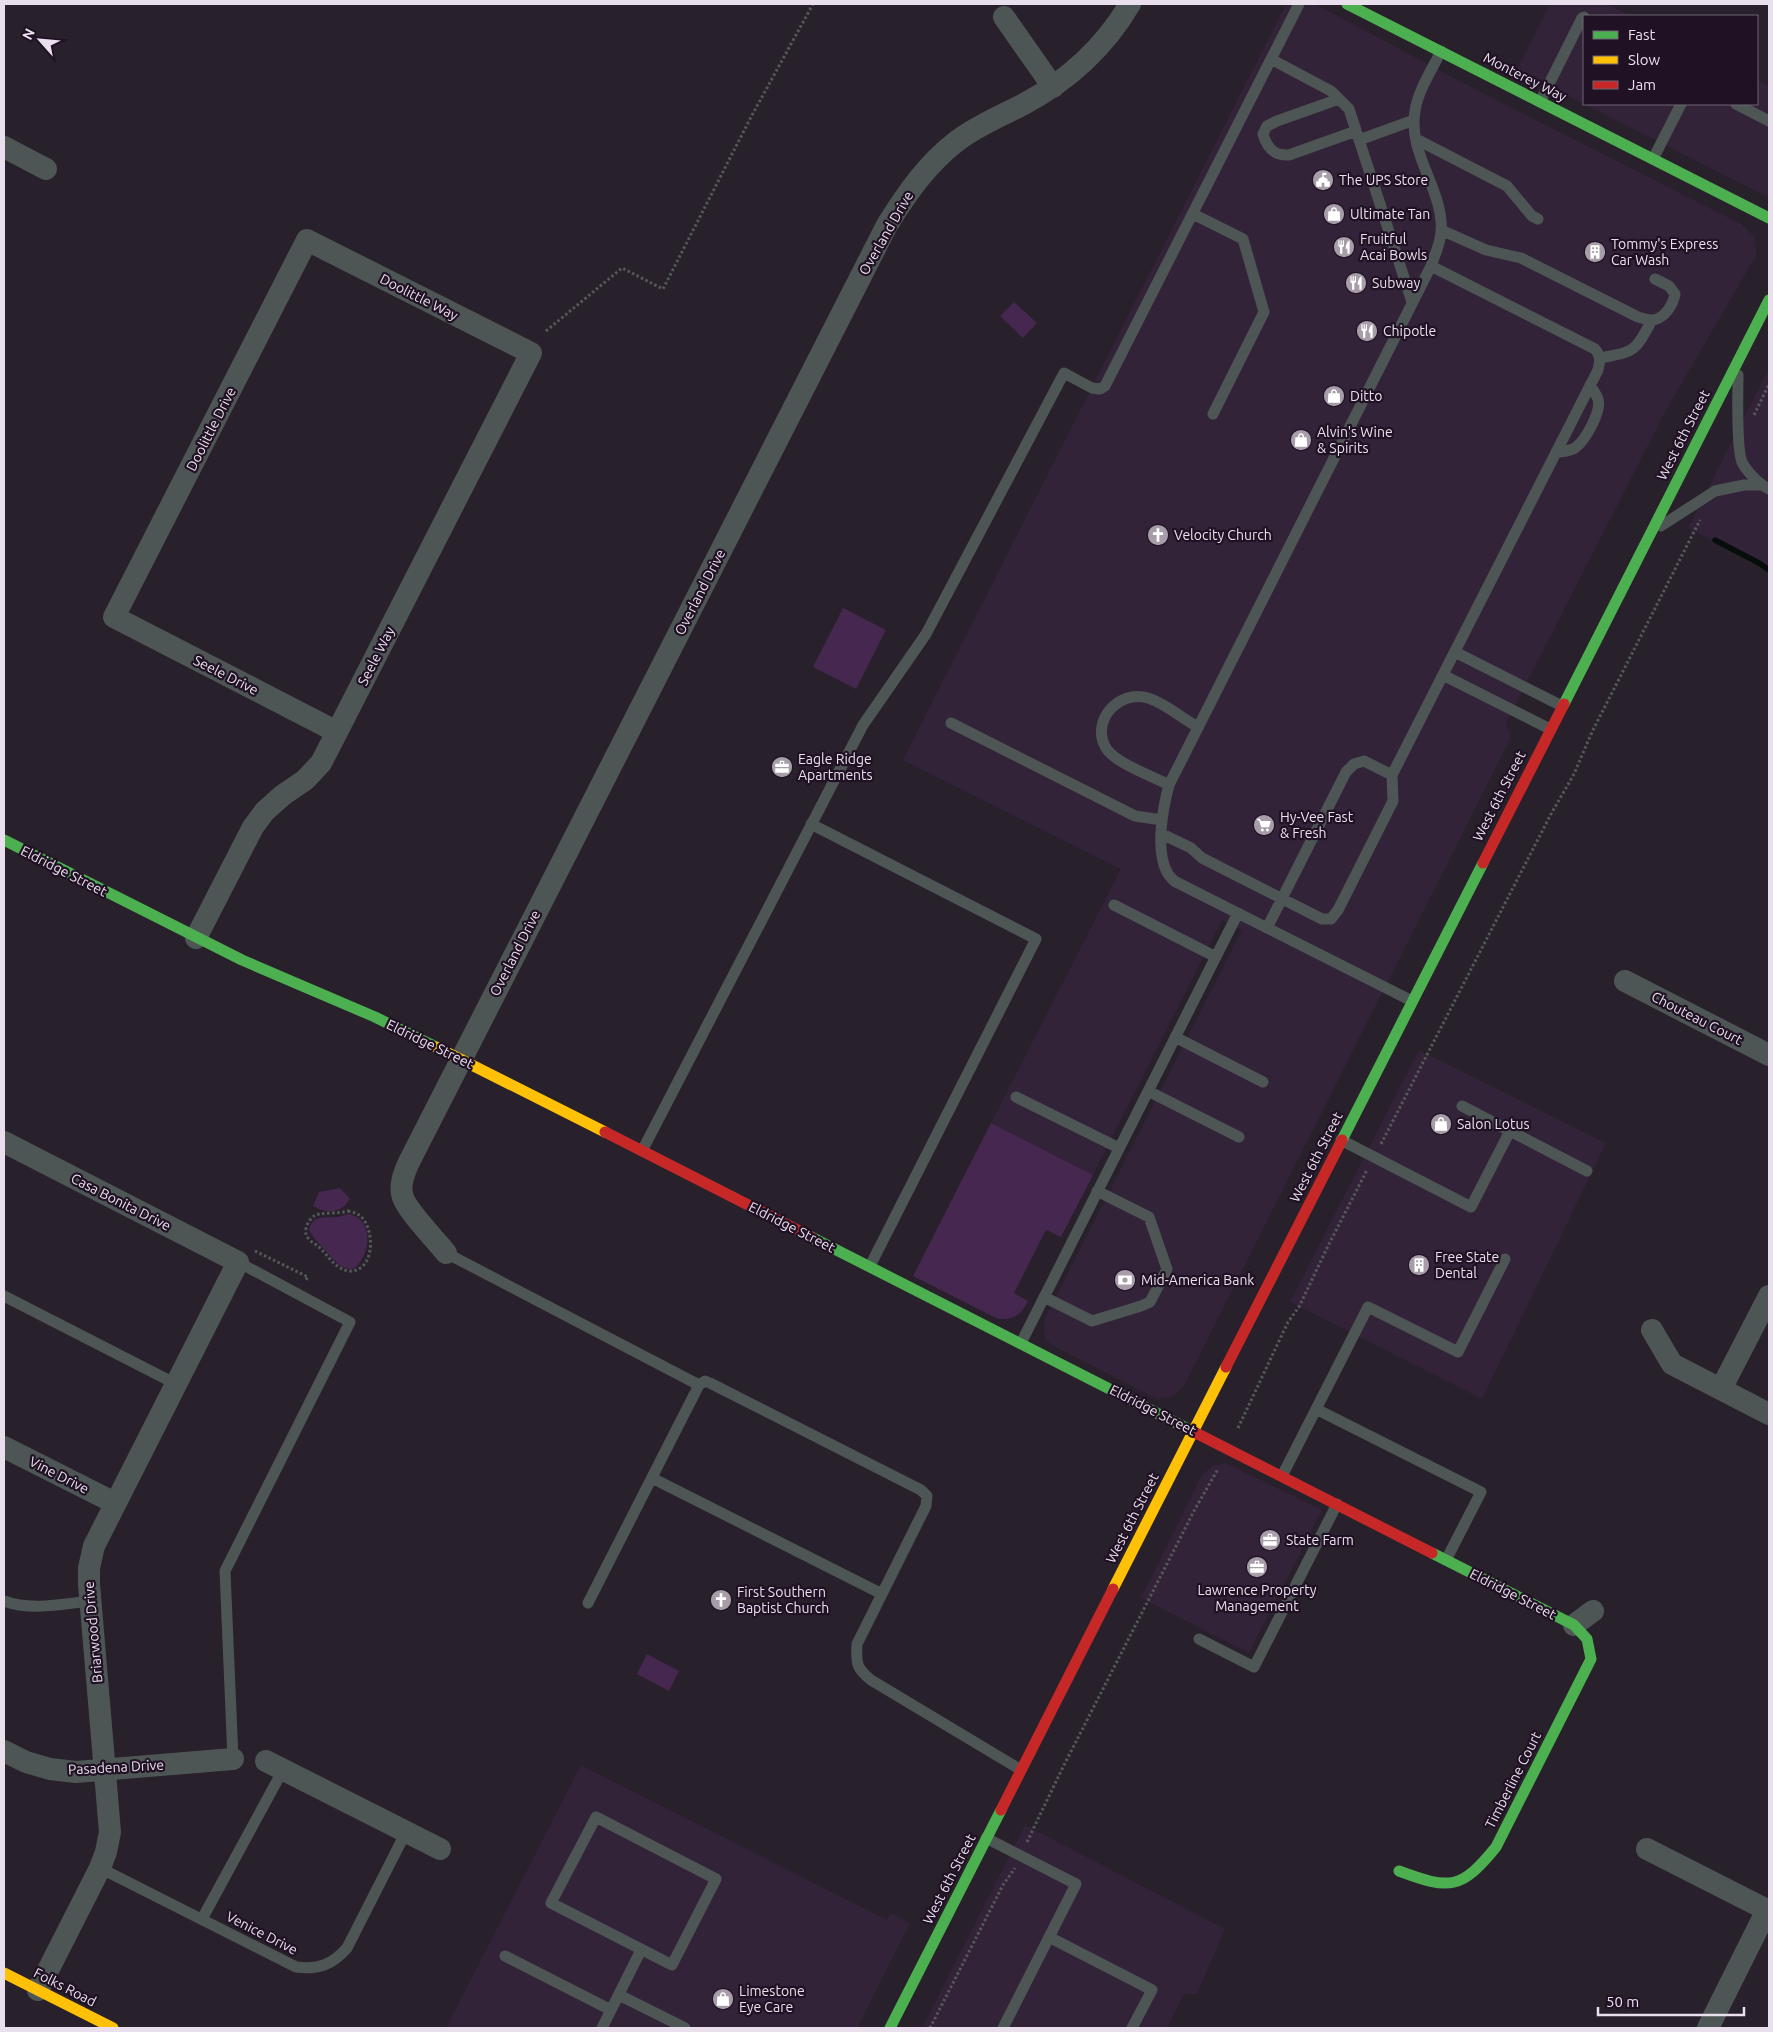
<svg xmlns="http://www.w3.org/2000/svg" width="1773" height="2032" font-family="Ubuntu,sans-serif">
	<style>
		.built { fill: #332338 }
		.green { fill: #46274f }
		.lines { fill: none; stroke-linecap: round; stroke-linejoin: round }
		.stream { stroke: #050e0a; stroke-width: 5.5 }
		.path { stroke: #545859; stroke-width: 3; stroke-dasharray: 2.5 2.5; stroke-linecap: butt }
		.lane { stroke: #4d5655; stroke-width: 11 }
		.street { stroke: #4d5655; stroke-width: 22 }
		.fast { stroke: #4caf50; stroke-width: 11 }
		.slow { stroke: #ffc107; stroke-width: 11 }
		.jam { stroke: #c62828; stroke-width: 11 }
		.labels { text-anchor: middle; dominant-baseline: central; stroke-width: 4.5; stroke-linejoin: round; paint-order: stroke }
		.street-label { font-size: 14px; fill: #eae0ed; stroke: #201224 }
		.poi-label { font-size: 14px; fill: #eae0ed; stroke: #201224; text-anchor: start }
	</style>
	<rect width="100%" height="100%" fill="#28202a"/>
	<path class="built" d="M1286 4H1315L1469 86 1741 224 1754 236 1757 254 1665 412 1506 723 1510 735 1509 741 1185 1384 1173 1396 1157 1399 1050 1344 1045 1338 1044 1325 1046 1316 1242 930 1222 920 1093 1175 991 1123 1121 869 903 760Z
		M1550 4H1606L1631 16H1584V104H1757V79L1769 86V196L1761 194 1517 70Z
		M1769 368V569L1688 528Z
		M1419 1050 1606 1143 1482 1399 1290 1302Z
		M1226 1463 1322 1510 1249 1653 1141 1598 1202 1475 1212 1466Z
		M581 1765 887 1920 891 1913 910 1923 857 2028H446Z
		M1025 1825 1225 1929 1197 1994H1184L1167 2028H922Z"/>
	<path class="green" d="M1014 302 1037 323 1023 338 1000 316Z
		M843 608 886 630 856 689 813 667Z
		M991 1123 1093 1175 1061 1237 1046 1230 1014 1293 1028 1301C1021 1315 1014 1320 998 1319L913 1276Z
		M340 1188 350 1199C340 1214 328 1214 313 1206L319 1192Z
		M348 1214C375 1218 371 1257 353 1269 338 1269 333 1258 324 1249 318 1242 313 1238 309 1230 313 1214 324 1218 336 1217 340 1217 344 1215 348 1214Z
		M647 1654 679 1671 669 1691 637 1674Z"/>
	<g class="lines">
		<path class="stream" d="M1715 540 1759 563 1769 570"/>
		<path class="path" d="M546 331 622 268 663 289 751 117 813 4
			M1754 415 1769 384
			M1381 1144 1551 814 1574 774 1592 732 1700 520
			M348 1211C352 1212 356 1213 359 1215 375 1226 376 1270 351 1271 336 1271 328 1255 318 1246 315 1244 308 1240 307 1236 303 1230 309 1219 314 1216 319 1212 339 1214 348 1211Z
			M255 1251 308 1277 305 1281
			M1238 1428 1288 1322 1299 1307 1326 1250 1367 1170
			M1027 1842 1062 1769 1195 1509 1218 1469
			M930 2028 1003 1885 1015 1868"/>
		<path class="lane" d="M1271 59 1331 91 1349 109 1412 302
			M1339 99 1277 121 1267 126 1263 134C1267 148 1274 156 1289 155L1356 131
			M1540 102 1582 18 1584 17
			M1736 104 1769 121
			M1416 139 1507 186 1532 216 1538 219
			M1359 140 1414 120
			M1653 159 1681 104
			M1193 214 1243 239 1264 312 1213 414
			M1441 230 1486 250 1521 258 1638 317C1642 318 1647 320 1651 320 1664 320 1673 305 1675 294L1669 286 1655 279
			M1600 358C1636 351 1634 353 1652 320
			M1738 375C1738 393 1736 448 1742 462 1747 472 1759 484 1769 489
			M1556 452C1563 452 1569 451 1575 448 1585 441 1602 411 1598 399 1596 394 1593 390 1590 385
			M1661 526 1715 491 1744 485H1761
			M1455 652 1562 706
			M1443 675 1550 729
			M951 723 1135 816 1162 820
			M1169 785C1152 776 1115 763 1106 748 1090 721 1119 689 1148 698 1167 704 1181 718 1198 727
			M811 824 1036 939 870 1266
			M1162 834 1191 848 1202 858 1322 919H1331L1338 910 1393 801 1392 775 1598 370C1600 362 1601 356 1595 349L1431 266
			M1114 905 1216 957
			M1267 928 1346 772 1354 764 1364 761 1392 775
			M1412 1001 1174 881C1172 878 1168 875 1167 872 1155 850 1163 807 1169 785L1431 266C1436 252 1443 237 1441 221 1438 184 1408 150 1415 111 1418 90 1432 70 1441 51
			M1175 1037 1263 1082
			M1148 1091 1239 1137
			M1016 1097 1119 1148
			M1462 1106 1587 1171
			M1341 1140 1471 1207 1510 1131
			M642 1151 863 725 926 634 1064 373 1092 388 1100 389 1105 386 1299 4
			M446 1253 699 1385
			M4 1296 176 1384
			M1044 1297 1092 1321 1141 1306 1150 1302 1167 1269 1149 1217 1097 1191
			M1021 1343 1238 913
			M1316 1409 1481 1492 1446 1560
			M1282 1476 1368 1307 1458 1352 1505 1259
			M652 1478 882 1594
			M4 1601C31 1611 62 1604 90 1601
			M588 1603 699 1385 705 1381 710 1383 921 1490 927 1496 926 1506 857 1644C856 1663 856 1668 871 1680L1021 1770
			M1199 1639 1254 1667 1337 1504
			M233 1759 225 1571 350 1322 238 1262
			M596 1817 716 1879 672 1965 551 1903Z
			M986 1838 1076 1884 1003 2028
			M100 1868 296 1967C318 1970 332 1965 347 1948L406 1832
			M202 1919 283 1770
			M1049 1937 1152 1990 1132 2028
			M505 1956 611 2010
			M619 1995 685 2028
			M602 2028 641 1950"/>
		<path class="street" d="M1004 17 1053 87
			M4 147 46 169
			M196 938 253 827 265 811 283 795 305 780 321 763 337 732 531 353 307 240 114 617 337 732
			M1625 981 1769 1055
			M4 1142 238 1262 94 1546 89 1568V1584L110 1832 106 1852 100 1868 38 1990
			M446 1253C436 1240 404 1208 402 1194 400 1183 404 1174 408 1164L887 225C907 193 927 164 957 141 978 125 1001 116 1024 104 1069 80 1104 48 1130 4
			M1652 1330 1672 1364 1769 1414
			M1721 1389 1769 1296
			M4 1447 115 1503
			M1574 1625 1593 1611
			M4 1751 26 1762 50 1769 76 1772 233 1759
			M266 1761 440 1849
			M1647 1849 1769 1911
			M1708 2028 1767 1910"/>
		<path class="fast" d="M1347 4 1769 218
			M1564 704 1769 300
			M4 840 242 960 375 1017 436 1047
			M1342 1140 1483 863
			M811 1237 1194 1432
			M1399 1871C1450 1890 1461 1890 1496 1847L1591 1659 1587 1639 1574 1625 1432 1553
			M890 2028 1001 1810"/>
		<path class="slow" d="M436 1047 605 1132
			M1113 1589 1226 1367
			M4 1973 113 2028"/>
		<path class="jam" d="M1483 863 1564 704
			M605 1132 811 1237
			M1226 1367 1342 1140
			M1194 1432 1432 1553
			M1001 1810 1113 1589"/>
	</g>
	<defs>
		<g id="civic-disc" transform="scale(1.125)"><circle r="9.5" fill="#a69da9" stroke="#201224"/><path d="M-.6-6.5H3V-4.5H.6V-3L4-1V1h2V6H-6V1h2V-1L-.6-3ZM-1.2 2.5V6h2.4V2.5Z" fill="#fff"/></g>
		<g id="shop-disc" transform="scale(1.125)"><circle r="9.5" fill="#a69da9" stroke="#201224"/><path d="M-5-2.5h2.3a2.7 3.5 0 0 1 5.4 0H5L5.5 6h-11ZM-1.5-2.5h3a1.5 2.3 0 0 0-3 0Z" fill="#fff"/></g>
		<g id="restaurant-disc" transform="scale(1.125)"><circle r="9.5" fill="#a69da9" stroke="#201224"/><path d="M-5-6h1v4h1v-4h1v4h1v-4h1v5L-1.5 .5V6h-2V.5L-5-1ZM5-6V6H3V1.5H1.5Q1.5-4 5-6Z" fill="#fff"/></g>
		<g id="building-disc" transform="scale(1.125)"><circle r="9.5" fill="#a69da9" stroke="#201224"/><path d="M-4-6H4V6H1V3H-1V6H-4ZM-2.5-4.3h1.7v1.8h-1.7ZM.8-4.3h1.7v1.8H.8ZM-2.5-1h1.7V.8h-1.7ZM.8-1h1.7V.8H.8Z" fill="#fff"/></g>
		<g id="church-disc" transform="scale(1.125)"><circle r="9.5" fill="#a69da9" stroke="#201224"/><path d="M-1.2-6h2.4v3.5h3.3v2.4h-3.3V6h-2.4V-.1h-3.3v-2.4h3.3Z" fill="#fff"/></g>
		<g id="office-disc" transform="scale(1.125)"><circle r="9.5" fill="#a69da9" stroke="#201224"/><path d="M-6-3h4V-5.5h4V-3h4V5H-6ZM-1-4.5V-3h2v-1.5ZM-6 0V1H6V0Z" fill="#fff"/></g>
		<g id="supermarket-disc" transform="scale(1.125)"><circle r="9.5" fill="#a69da9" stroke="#201224"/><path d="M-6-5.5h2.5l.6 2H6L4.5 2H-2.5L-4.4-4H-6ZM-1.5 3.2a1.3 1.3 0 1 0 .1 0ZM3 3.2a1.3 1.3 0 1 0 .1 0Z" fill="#fff"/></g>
		<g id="bank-disc" transform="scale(1.125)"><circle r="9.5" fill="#a69da9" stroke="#201224"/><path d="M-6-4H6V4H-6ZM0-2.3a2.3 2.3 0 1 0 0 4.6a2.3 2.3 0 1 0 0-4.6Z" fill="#fff"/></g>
	</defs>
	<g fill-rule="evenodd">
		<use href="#civic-disc" x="1323" y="180"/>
		<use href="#shop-disc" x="1334" y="214"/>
		<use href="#restaurant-disc" x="1344" y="247"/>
		<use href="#building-disc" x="1595" y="252"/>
		<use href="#restaurant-disc" x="1356" y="283"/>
		<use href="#restaurant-disc" x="1367" y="331"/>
		<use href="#shop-disc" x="1334" y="396"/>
		<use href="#shop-disc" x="1301" y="440"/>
		<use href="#church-disc" x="1158" y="535"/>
		<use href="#office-disc" x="782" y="767"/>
		<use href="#supermarket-disc" x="1264" y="825"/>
		<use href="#shop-disc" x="1441" y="1124"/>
		<use href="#building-disc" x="1419" y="1265"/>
		<use href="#bank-disc" x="1125" y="1280"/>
		<use href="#office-disc" x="1270" y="1540"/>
		<use href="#office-disc" x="1257" y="1567"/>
		<use href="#church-disc" x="721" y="1600"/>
		<use href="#shop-disc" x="723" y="1999"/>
	</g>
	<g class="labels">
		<g class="street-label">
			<text transform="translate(1525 77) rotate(27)">Monterey Way</text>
			<text transform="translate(886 233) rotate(-60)">Overland Drive</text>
			<text transform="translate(419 297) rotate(27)">Doolittle Way</text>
			<text transform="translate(211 429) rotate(-63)">Doolittle Drive</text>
			<text transform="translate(1683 435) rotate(-63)">West 6th Street</text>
			<text transform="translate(700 592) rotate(-63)">Overland Drive</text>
			<text transform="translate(376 656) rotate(-63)">Seele Way</text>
			<text transform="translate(226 675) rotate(27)">Seele Drive</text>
			<text transform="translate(1499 796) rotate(-63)">West 6th Street</text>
			<text transform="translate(64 871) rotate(27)">Eldridge Street</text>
			<text transform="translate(515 953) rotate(-63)">Overland Drive</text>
			<text transform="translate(1697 1018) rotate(27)">Chouteau Court</text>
			<text transform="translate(430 1044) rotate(26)">Eldridge Street</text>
			<text transform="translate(1316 1157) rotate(-63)">West 6th Street</text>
			<text transform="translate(121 1202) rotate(27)">Casa Bonita Drive</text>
			<text transform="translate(792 1227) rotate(27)">Eldridge Street</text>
			<text transform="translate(1153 1410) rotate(27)">Eldridge Street</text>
			<text transform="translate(59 1475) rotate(27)">Vine Drive</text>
			<text transform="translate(1132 1518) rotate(-63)">West 6th Street</text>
			<text transform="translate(1513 1594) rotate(27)">Eldridge Street</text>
			<text transform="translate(93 1632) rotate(-95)">Briarwood Drive</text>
			<text transform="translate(116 1767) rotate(-3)">Pasadena Drive</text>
			<text transform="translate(1513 1780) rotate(-63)">Timberline Court</text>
			<text transform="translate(949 1879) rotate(-63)">West 6th Street</text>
			<text transform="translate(262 1933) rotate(27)">Venice Drive</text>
			<text transform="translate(65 1987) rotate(27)">Folks Road</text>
		</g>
		<g class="poi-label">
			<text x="1339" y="180">The UPS Store</text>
			<text x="1350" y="214">Ultimate Tan</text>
			<text x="1360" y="239">Fruitful<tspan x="1360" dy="16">Acai Bowls</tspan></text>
			<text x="1611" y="244">Tommy's Express<tspan x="1611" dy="16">Car Wash</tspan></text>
			<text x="1372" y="283">Subway</text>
			<text x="1383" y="331">Chipotle</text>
			<text x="1350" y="396">Ditto</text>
			<text x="1317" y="432">Alvin's Wine<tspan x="1317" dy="16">&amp; Spirits</tspan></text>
			<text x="1174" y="535">Velocity Church</text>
			<text x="798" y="759">Eagle Ridge<tspan x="798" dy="16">Apartments</tspan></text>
			<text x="1280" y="817">Hy-Vee Fast<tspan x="1280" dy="16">&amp; Fresh</tspan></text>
			<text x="1457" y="1124">Salon Lotus</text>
			<text x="1435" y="1257">Free State<tspan x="1435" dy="16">Dental</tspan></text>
			<text x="1141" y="1280">Mid-America Bank</text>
			<text x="1286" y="1540">State Farm</text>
			<text x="1257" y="1590" text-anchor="middle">Lawrence Property<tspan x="1257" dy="16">Management</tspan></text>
			<text x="737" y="1592">First Southern<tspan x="737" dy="16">Baptist Church</tspan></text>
			<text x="739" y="1991">Limestone<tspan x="739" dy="16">Eye Care</tspan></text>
		</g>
	</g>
	<rect width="1773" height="2032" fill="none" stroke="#eae0ed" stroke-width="10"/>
	<rect x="1583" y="15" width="175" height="90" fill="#201224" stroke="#716474"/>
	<rect x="1593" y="31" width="25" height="8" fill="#4caf50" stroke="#716474"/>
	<text x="1628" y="40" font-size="15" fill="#eae0ed">Fast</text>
	<rect x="1593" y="56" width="25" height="8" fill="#ffc107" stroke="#716474"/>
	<text x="1628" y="65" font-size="15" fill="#eae0ed">Slow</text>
	<rect x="1593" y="81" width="25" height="8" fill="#c62828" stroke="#716474"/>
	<text x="1628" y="90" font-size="15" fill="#eae0ed">Jam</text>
	<g transform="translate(40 40) rotate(297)" stroke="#201224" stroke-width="4" paint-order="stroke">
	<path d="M0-4L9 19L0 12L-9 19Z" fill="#eae0ed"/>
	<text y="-8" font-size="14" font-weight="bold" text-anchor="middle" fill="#eae0ed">N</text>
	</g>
	<path d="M1598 2007v8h146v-8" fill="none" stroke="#eae0ed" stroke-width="2.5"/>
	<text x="1606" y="2007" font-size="15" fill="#eae0ed" stroke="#201224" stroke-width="4" paint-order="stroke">50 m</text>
</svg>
